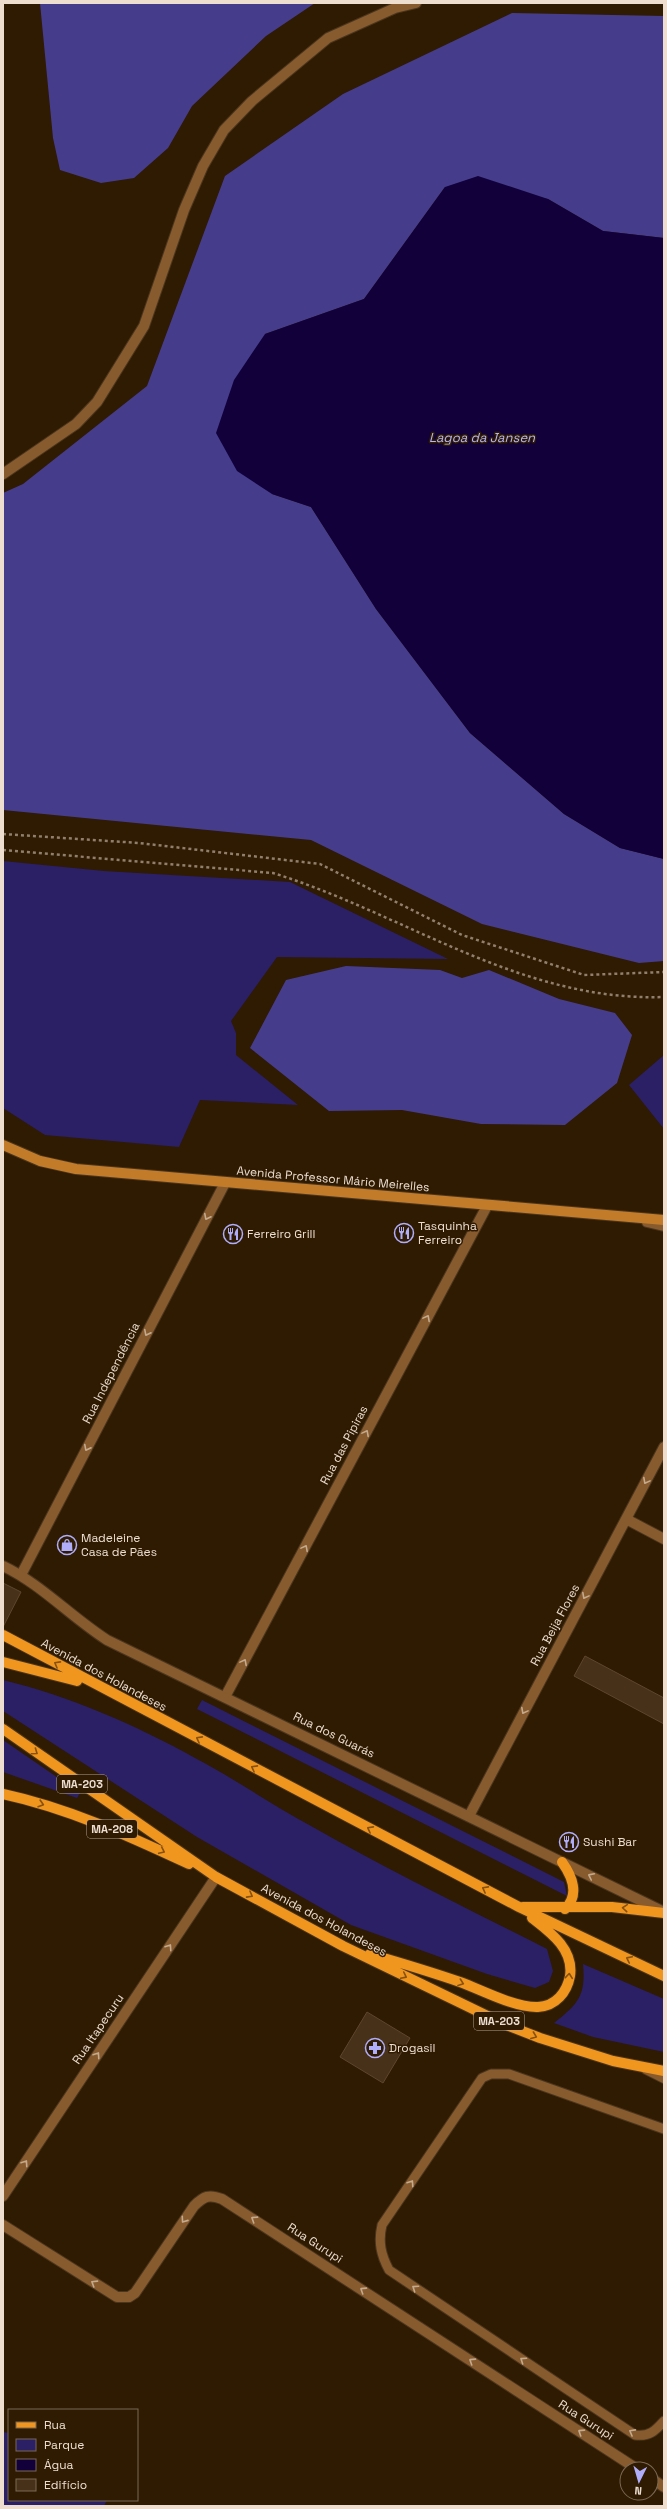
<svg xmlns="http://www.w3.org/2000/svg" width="667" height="2509" font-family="'Space Grotesk',sans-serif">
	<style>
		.green { fill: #2b1f65 }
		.forest { fill: #463c8c }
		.water { fill: #11003a }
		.building { fill: #483119; stroke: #5e462e }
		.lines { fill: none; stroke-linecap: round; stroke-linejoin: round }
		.service-casing { stroke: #4a351f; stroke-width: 11 }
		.minor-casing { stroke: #4a351f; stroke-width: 12 }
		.tertiary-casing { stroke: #4a351f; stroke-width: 12 }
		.secondary-casing { stroke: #4a351f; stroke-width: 12 }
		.primary-casing { stroke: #4a351f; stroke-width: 12 }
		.path { stroke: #917f6c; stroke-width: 2.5; stroke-dasharray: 3 3; stroke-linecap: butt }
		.service { stroke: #875b2d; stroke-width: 9 }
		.minor { stroke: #875b2d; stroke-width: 10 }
		.tertiary { stroke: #875b2d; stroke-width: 10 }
		.secondary { stroke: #c27c29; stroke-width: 10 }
		.primary { stroke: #f0951d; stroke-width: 10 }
		.oneway { stroke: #c4aa8f }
		.oneway2 { stroke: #86510e }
		.labels { text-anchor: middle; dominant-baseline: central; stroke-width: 3; stroke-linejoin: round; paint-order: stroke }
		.shield { fill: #2f1a02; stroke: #b4a392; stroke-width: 1 }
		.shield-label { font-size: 11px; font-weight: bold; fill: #edded0 }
		.street-label { font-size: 12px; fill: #edded0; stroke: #2f1a02 }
		.poi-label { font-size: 12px; fill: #edded0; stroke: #2f1a02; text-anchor: start }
		.water-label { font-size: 13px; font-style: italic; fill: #b8b6fa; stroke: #2f1a02 }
	</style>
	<rect width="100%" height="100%" fill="#2f1a02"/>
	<path class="green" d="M3 861 104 871 290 882 448 959 277 957 231 1021 236 1033V1055L298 1105 200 1100 179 1147 45 1135 3 1108Z
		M664 1055V1129L629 1085Z
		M3 1680C69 1696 136 1725 195 1758 235 1779 272 1805 311 1826 388 1870 468 1909 547 1949L553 1971 549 1982 535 1988 487 1974 351 1925 197 1837 3 1711Z
		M202 1700 564 1882 567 1896 197 1709Z
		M3 1740 80 1793 77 1798 3 1772Z
		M583 1964 664 1999V2052L593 2037 554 2023C578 2004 586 1996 583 1964Z
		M3 2432 9 2433V2500H107L104 2506H3Z"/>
	<path class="forest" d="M40 3H315L266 36 192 106 168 148 134 178 101 183 60 170 53 138Z
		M512 13 664 16V238L603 231 548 199 445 187 364 299 265 334 272 494 311 507 376 609 470 733 564 814 620 848 664 859V961L639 963 482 924 311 840 3 810V493L23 484 147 386 225 176 343 94Z
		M346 966 440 970 462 978 489 970 559 999 615 1013 632 1035 617 1083 565 1125 481 1124 402 1110 329 1111 250 1048 286 980Z"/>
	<path class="water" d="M478 176 548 199 603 231 664 238V859L620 848 564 814 470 733 376 609 311 507 272 494 237 471 216 433 234 380 265 334 364 299 445 187Z"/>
	<path class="building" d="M3 1583 21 1592 3 1627Z
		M585 1656 664 1698V1724L574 1676Z
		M367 2012 410 2038 383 2083 340 2057Z"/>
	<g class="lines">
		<g class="service-casing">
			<path id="service" d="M664 2129 509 2074H491L482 2078 382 2225C378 2242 381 2255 389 2270L635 2435C649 2437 655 2431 664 2421"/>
		</g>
		<g class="minor-casing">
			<path id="minor" d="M3 474 76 424 97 402 144 326 184 210 203 166 224 130 252 101 328 38 395 8 416 3
				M626 1519 664 1539
				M21 1575 225 1183
				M225 1697 487 1206
				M469 1816 664 1447
				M646 2069 664 2078
				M3 2196 216 1877
				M3 2225 117 2297H129L135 2293 194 2206C204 2196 209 2194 222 2199L637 2469
				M651 2478 664 2487"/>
		</g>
		<g class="tertiary-casing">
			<path id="tertiary" d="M647 1222 664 1226
				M3 1566C41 1584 71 1617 107 1640L664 1912"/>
		</g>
		<g class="secondary-casing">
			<path id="secondary" d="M3 1145 40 1161 76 1169 664 1220"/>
		</g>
		<g class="primary-casing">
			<path id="primary" d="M3 1635 519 1907 664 1976
				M3 1662 77 1681
				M3 1729 216 1877 343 1946 504 2024 540 2038 613 2061 664 2071
				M3 1794C68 1808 129 1836 189 1864
				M562 1862C572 1876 580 1895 565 1909
				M523 1907H612L664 1913
				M370 1954C401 1963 431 1972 460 1982 482 1990 515 2008 538 2007 556 2006 567 1992 570 1976 574 1949 550 1932 532 1918"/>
		</g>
		<path class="path" d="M3 834 139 843 320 864 462 935 584 975 664 972
			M3 850 273 873C405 914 521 1002 664 997"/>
		<use href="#service" class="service"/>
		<use href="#minor" class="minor"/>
		<use href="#tertiary" class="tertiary"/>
		<use href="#secondary" class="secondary"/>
		<use href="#primary" class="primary"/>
	</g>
	<defs><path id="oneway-chevron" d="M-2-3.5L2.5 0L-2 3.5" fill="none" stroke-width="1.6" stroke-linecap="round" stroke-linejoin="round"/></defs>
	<g class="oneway">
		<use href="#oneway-chevron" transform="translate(207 1217) rotate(117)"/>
		<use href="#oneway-chevron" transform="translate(427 1318) rotate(-62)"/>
		<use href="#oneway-chevron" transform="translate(147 1333) rotate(117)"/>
		<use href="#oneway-chevron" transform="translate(366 1433) rotate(-62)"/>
		<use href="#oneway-chevron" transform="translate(87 1448) rotate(117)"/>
		<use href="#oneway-chevron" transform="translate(646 1481) rotate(118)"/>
		<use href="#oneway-chevron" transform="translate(305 1548) rotate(-62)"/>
		<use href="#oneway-chevron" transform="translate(585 1596) rotate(118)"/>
		<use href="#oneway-chevron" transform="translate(244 1662) rotate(-62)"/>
		<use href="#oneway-chevron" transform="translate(524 1711) rotate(118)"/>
		<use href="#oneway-chevron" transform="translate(591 1876) rotate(-154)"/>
		<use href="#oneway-chevron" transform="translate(169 1947) rotate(-56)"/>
		<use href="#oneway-chevron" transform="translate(97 2055) rotate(-56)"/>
		<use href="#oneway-chevron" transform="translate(25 2163) rotate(-56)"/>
		<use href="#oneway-chevron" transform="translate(411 2183) rotate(-56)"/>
		<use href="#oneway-chevron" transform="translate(254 2219) rotate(-147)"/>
		<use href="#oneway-chevron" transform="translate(184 2220) rotate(125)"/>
		<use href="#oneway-chevron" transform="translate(94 2283) rotate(-148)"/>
		<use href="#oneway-chevron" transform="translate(415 2288) rotate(-146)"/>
		<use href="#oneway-chevron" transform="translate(363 2290) rotate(-147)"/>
		<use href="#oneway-chevron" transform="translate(523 2360) rotate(-146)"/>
		<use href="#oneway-chevron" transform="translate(472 2361) rotate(-147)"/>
		<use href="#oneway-chevron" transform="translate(581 2432) rotate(-147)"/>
		<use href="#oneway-chevron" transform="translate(632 2432) rotate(-151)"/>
	</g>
	<g class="oneway2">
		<use href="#oneway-chevron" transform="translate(57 1664) rotate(-151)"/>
		<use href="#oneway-chevron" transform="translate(199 1739) rotate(-152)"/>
		<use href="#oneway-chevron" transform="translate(35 1752) rotate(35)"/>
		<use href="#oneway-chevron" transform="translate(254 1768) rotate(-152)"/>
		<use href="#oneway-chevron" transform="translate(41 1804) rotate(17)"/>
		<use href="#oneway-chevron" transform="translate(370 1829) rotate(-152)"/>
		<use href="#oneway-chevron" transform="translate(162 1851) rotate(25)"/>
		<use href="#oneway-chevron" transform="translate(485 1889) rotate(-152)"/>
		<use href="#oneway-chevron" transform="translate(250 1895) rotate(29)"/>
		<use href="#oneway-chevron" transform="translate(625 1908) rotate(-175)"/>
		<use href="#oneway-chevron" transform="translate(629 1959) rotate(-154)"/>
		<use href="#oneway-chevron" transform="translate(404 1976) rotate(26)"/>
		<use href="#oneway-chevron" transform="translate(569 1976) rotate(-84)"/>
		<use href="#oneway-chevron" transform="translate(461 1983) rotate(20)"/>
		<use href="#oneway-chevron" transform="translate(534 2036) rotate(21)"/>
	</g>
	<defs>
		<g id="restaurant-ring" transform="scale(1)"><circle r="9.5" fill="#2f1a02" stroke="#b0aefa" stroke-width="1.5"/><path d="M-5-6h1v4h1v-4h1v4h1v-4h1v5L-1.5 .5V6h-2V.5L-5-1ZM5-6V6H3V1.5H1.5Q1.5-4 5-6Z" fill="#b0aefa"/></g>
		<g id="shop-ring" transform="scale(1)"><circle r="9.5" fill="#2f1a02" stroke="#b0aefa" stroke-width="1.5"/><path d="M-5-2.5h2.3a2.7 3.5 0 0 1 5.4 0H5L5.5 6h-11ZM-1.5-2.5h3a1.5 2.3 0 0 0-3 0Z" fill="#b0aefa"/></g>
		<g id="pharmacy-ring" transform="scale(1)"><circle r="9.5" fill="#2f1a02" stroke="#b0aefa" stroke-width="1.5"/><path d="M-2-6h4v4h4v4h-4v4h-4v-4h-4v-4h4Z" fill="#b0aefa"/></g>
	</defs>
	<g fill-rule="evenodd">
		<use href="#restaurant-ring" x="404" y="1233"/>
		<use href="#restaurant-ring" x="233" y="1234"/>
		<use href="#shop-ring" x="67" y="1545"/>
		<use href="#restaurant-ring" x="569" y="1842"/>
		<use href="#pharmacy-ring" x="375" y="2048"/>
	</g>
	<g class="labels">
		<g class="shield">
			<rect x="57" y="1775" width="50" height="18" rx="3"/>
			<rect x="87" y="1820" width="50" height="18" rx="3"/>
			<rect x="474" y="2012" width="50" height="18" rx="3"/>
		</g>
		<g class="shield-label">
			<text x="82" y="1784">MA-203</text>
			<text x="112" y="1829">MA-208</text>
			<text x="499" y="2021">MA-203</text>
		</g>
		<g class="street-label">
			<text transform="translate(333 1179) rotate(5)">Avenida Professor Mário Meirelles</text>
			<text transform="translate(111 1373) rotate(-63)">Rua Independência</text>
			<text transform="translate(344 1445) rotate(-62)">Rua das Pipiras</text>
			<text transform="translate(555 1625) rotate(-62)">Rua Beija Flores</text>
			<text transform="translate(104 1675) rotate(28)">Avenida dos Holandeses</text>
			<text transform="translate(334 1735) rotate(26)">Rua dos Guarás</text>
			<text transform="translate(324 1920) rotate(28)">Avenida dos Holandeses</text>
			<text transform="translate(98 2029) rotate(-56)">Rua Itapecuru</text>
			<text transform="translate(315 2243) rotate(33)">Rua Gurupi</text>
			<text transform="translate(586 2420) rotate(33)">Rua Gurupi</text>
		</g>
		<g class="poi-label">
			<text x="418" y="1226">Tasquinha<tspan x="418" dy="14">Ferreiro</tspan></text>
			<text x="247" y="1234">Ferreiro Grill</text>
			<text x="81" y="1538">Madeleine<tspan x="81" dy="14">Casa de Pães</tspan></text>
			<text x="583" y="1842">Sushi Bar</text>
			<text x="389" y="2048">Drogasil</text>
		</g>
		<g class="water-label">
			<text x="482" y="437">Lagoa da Jansen</text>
		</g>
	</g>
	<rect width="667" height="2509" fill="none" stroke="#edded0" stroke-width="8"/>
	<rect x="8" y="2409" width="130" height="92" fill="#2f1a02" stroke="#7b6854"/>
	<rect x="16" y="2422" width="20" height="6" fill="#f0951d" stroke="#7b6854"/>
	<text x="44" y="2429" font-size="12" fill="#edded0">Rua</text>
	<rect x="16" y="2439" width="20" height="12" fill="#2b1f65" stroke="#7b6854"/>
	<text x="44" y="2449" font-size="12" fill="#edded0">Parque</text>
	<rect x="16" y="2459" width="20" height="12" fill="#11003a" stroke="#7b6854"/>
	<text x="44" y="2469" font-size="12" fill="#edded0">Água</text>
	<rect x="16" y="2479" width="20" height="12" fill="#483119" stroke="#7b6854"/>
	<text x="44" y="2489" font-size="12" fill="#edded0">Edifício</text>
	<g transform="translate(639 2481) rotate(185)"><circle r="19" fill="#2f1a02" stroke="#7b6854"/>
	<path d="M0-3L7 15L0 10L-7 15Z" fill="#b0aefa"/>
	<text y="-6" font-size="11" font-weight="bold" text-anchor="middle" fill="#edded0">N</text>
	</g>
</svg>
